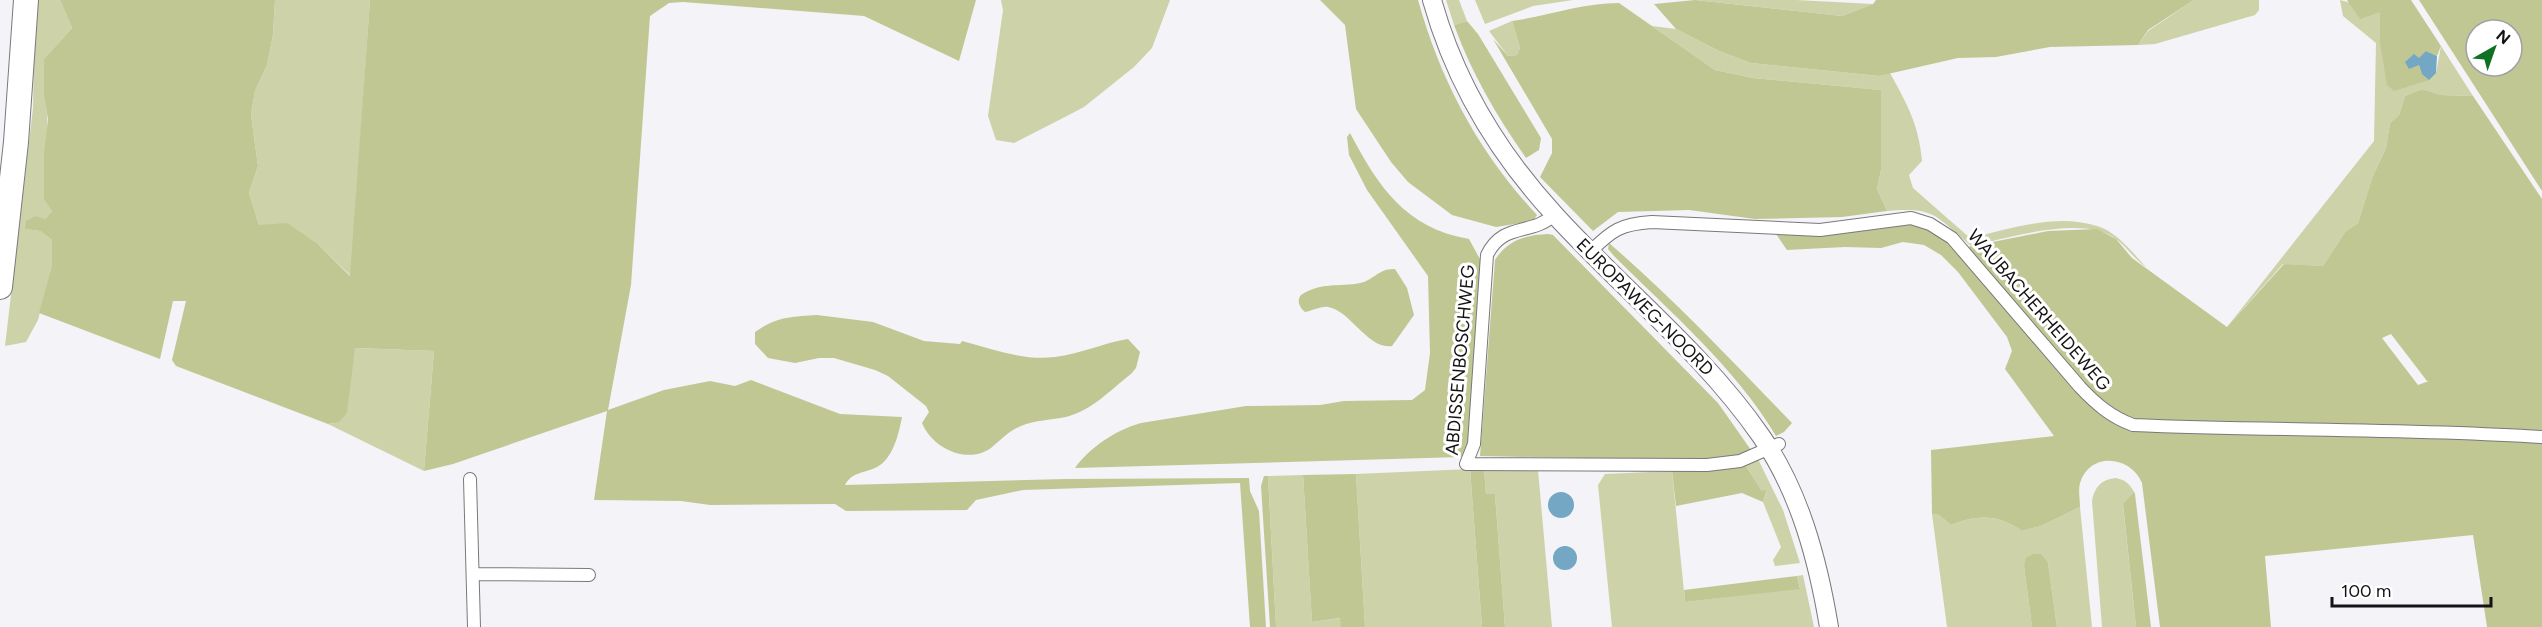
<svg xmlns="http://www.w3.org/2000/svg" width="2542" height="627" font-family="Figtree,sans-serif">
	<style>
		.green { fill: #cdd2a9 }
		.forest { fill: #c1c793; fill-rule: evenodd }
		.water { fill: #73a7c4 }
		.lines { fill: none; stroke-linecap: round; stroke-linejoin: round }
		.street-casing { stroke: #79797c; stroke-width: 14 }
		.secondary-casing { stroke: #79797c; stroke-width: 20 }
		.highway-casing { stroke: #79797c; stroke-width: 26 }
		.street { stroke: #fff; stroke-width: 12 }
		.secondary { stroke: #fff; stroke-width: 18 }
		.highway { stroke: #fff; stroke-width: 24 }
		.labels { text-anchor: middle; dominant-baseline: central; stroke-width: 6; stroke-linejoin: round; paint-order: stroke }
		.street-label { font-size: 18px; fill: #131315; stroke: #fff }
	</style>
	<rect width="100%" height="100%" fill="#f4f3f8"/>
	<path class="green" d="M35 0H60L72 28 44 59 52 211 45 219 26 229 40 231 52 240V265L38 320 26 342 5 346 33 108Z
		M275 0H370L351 276 319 245 259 225 249 193 258 166 251 115 255 91 267 65 273 35Z
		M1001 0H1170L1152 48 1134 67 1084 107 1061 119 1014 143 996 140 988 116 1003 10Z
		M1446 0H1459L1467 21 1454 25Z
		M1475 0H1573L1533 6 1485 24Z
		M1695 0H1796L1873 4 1842 16Z
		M2194 0H2259V10L2255 15 2155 44 2138 45 2148 31Z
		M2340 0 2380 11V43L2436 73 2441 46 2473 96 2441 95 2422 89 2405 96 2399 115 2390 123 2386 148 2372 178 2358 223 2345 232 2323 266 2283 264 2227 327 2374 141 2376 43 2343 16Z
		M1512 21 1520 48 1517 55 1508 56 1489 31Z
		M1652 26 1676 29 1719 51 1751 63 1879 76 1890 73C1907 104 1919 125 1922 161L1909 175 1913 188 1970 238C2011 229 2055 213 2097 226 2117 232 2132 252 2146 267 2134 259 2127 247 2116 239 2084 214 2008 238 1971 246 1935 216 1936 207 1887 211L1877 189 1881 170V90L1753 78 1715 70Z
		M355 348 434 351 424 471 328 424 334 423Z
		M1757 457 1783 510 1800 563 1775 566 1773 560 1781 547 1763 502 1767 491H1762L1744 463Z
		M1484 468 1538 470 1552 627H1505L1495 494H1486Z
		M1470 469 1482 627H1365L1356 474Z
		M1672 471 1685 602 1800 588 1797 576 1803 575 1814 627H1612L1598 485 1605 474Z
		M1303 475 1312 622 1341 618V627H1276L1268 476Z
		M2116 478C2126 480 2131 485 2135 494L2133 493 2123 505 2136 627H2102L2092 501C2094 487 2102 479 2116 478Z
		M2080 507 2092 627H2057L2048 563 2024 566 2032 627H1947L1932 514 1939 515 1951 525C1978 514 1998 514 2022 531L2041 526Z"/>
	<path class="forest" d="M60 0H275L273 35 267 65 255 91 251 115 258 166 249 193 259 225 287 223 319 245 350 276 370 0H976L959 61 864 16 683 2 669 3 650 16 631 285 608 410 664 390 710 381 735 386 751 380 840 414 902 417C899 433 893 459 877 467 863 474 853 471 845 485L1066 479 1249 478 1250 491 1259 511 1266 627H1250L1240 483 1023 490 976 500 967 510 846 511 835 504 710 505 681 501 594 500 607 411 453 464 424 471 434 351 355 348 347 413 339 422 328 424 176 366 172 360 186 301H173L160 359 39 313 52 265V240L40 231 25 229 26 221 35 216 45 219 52 211 44 199V153L48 120 44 93V59L72 28Z
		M1320 0H1418C1441 82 1479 153 1537 215L1533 221 1496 227 1452 215 1408 182 1391 162 1356 109 1345 25Z
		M1695 0 1842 16 1873 4 1876 0H2194L2148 30 2138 45 2050 47 1996 57 1958 58 1879 76 1751 63 1719 51 1676 29 1654 4Z
		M2347 0H2411L2441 46 2437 56 2426 51 2418 64 2422 74 2429 80 2394 91 2387 85 2380 43V12L2360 19Z
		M2419 0H2542V191ZM2476 30H2512V66H2476Z
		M1619 3 1715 70 1753 78 1881 90V170L1877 189 1887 211 1842 217 1755 219 1689 210 1618 212 1593 231 1540 177 1552 153V139L1493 39 1508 56 1517 55 1520 48 1512 21C1548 16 1582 3 1619 3Z
		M1467 21 1478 34 1541 138 1539 150 1526 158C1496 115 1472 74 1454 25Z
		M2422 89 2441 95 2473 96 2542 199V627H2487L2473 535 2265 556 2271 627H2160L2142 483C2131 456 2090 451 2080 483 2078 490 2080 499 2080 507L2041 526 2022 531C1998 514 1978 514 1951 525L1939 515 1932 514 1931 450 2054 436 2005 369 2012 351 2007 337 1958 272 1941 255 1924 245 1903 242 1881 248 1845 247 1787 250 1776 234 1817 235 1917 224 1928 227 1957 249 2048 231 2097 229 2116 239 2132 258 2227 327 2284 264 2323 266 2345 232 2358 223 2372 178 2386 148 2390 123 2399 115 2405 96ZM2391 334 2427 381H2429L2418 385 2382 338Z
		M1350 133C1378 186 1405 228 1469 239L1481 261 1471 442 1461 457 1075 468C1090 447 1116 430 1141 423L1246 406 1320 405 1344 401 1412 400 1425 390 1430 353 1428 276 1367 190 1349 155 1347 137Z
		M1548 234 1553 235 1718 403 1751 450 1740 458 1601 463 1585 458 1480 456 1495 260C1508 240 1525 235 1548 234Z
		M1609 243C1674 299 1732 361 1792 423L1784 432 1776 436C1735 367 1670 312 1614 256L1608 249Z
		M1395 269 1407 288 1414 315 1392 346C1368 350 1350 310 1328 307 1321 306 1312 311 1305 312 1300 308 1296 301 1301 295 1320 282 1339 287 1360 283 1374 280 1379 268 1395 269Z
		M817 315 873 322 924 341 960 344 962 341C992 349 1023 361 1055 357 1080 354 1103 343 1128 339L1140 352 1136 368 1131 374C1110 390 1093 410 1066 417 1052 420 1035 420 1021 426 1009 431 1001 440 991 448 967 465 932 448 922 423L929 412 926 406 888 376 875 370 834 358H819L795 363 768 358 755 344V332C778 316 791 317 817 315Z
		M1744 463 1762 491 1767 490 1763 502 1742 493 1676 506 1672 471Z
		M1484 468 1486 494H1495L1505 627H1482L1470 469Z
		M1356 474 1365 627H1341L1340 618 1312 622 1303 475Z
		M1264 476H1268L1276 627H1270L1261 486Z
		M2134 492 2135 494 2151 627H2136L2123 504Z
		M2033 554H2041L2048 563 2057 627H2032L2024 566 2026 558Z
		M1797 576 1800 589 1685 602 1684 590Z"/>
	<path class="water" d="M2426 51 2437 56 2436 73 2429 80 2422 74 2419 65 2409 69 2405 62 2414 54 2419 58Z
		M1548 505a13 13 0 1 1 26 0a13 13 0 1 1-26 0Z
		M1553 558a12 12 0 1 1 24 0a12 12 0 1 1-24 0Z"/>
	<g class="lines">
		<g class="street-casing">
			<path id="street" d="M1554 215C1531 236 1503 222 1487 255L1474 444 1466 464 1707 465 1740 461 1779 444
				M1590 252C1612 230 1621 224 1652 222L1820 230 1911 218 1930 224 1952 238 2080 387C2096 404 2111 417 2133 425 2270 431 2406 428 2542 437
				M470 479 474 627
				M474 574 589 575"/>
		</g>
		<g class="secondary-casing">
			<path id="secondary" d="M1432 0C1455 82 1497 152 1554 214 1622 289 1703 352 1761 436 1800 492 1818 561 1829 627"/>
		</g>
		<g class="highway-casing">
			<path id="highway" d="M0 287 16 142 26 0"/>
		</g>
		<use href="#street" class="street"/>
		<use href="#secondary" class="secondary"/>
		<use href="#highway" class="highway"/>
	</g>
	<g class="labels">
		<g class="street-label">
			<text transform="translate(1645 307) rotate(45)">EUROPAWEG-NOORD</text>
			<text transform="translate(2039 310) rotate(49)">WAUBACHERHEIDEWEG</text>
			<text transform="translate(1460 360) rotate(-85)">ABDISSENBOSCHWEG</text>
		</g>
	</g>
	<g transform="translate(2494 48) rotate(40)"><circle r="28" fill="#ffffff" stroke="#a1a1a1" stroke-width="1.5"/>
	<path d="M0-4.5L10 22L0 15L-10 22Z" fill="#0e7222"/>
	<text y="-9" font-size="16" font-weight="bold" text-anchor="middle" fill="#131315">N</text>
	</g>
	<path d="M2332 597v9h159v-9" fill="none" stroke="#131315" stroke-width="3"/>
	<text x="2341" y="597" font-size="18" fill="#131315" stroke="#ffffff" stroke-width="4.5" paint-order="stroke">100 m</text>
</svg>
